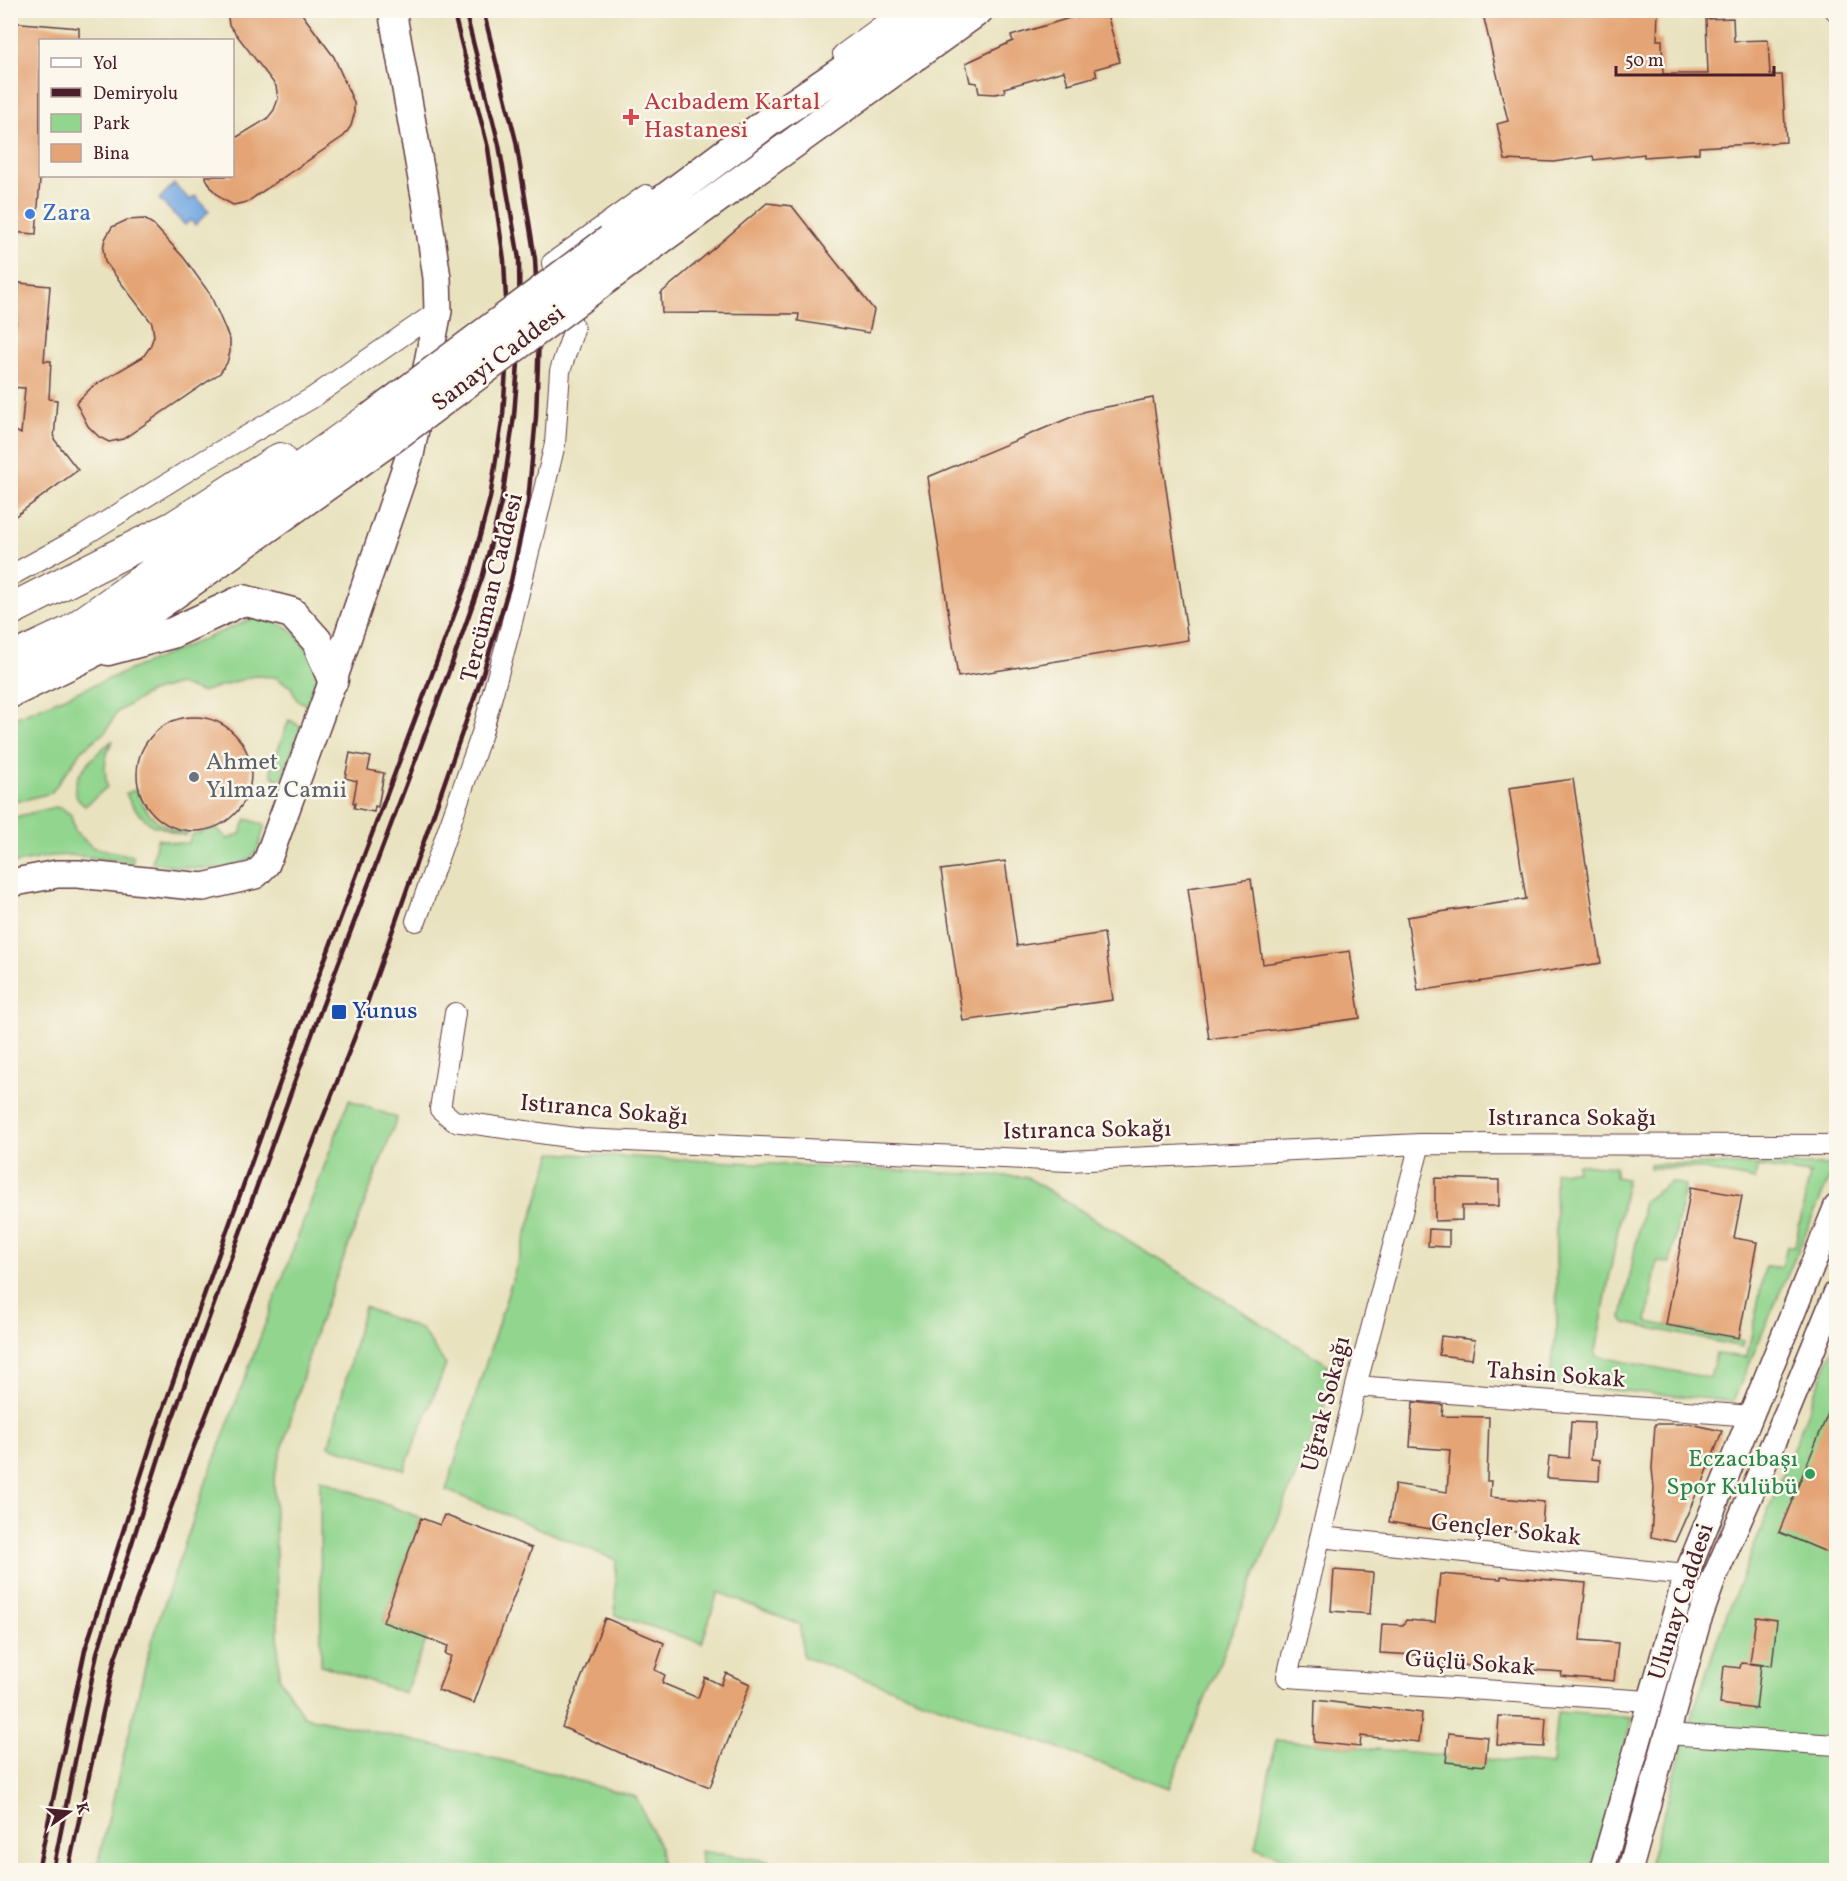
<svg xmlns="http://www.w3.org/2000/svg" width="1847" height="1881" font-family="Vollkorn,serif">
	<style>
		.green { fill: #91d58e; stroke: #6e7a5c; stroke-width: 1.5 }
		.water { fill: #75a9e2; stroke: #606486; stroke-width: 1.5 }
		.building { fill: #e4a475 }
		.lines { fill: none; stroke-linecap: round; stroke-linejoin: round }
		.minor-casing { stroke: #623c41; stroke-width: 22 }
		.tertiary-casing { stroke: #623c41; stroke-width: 27 }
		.secondary-casing { stroke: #623c41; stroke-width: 30 }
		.primary-casing { stroke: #623c41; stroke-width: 33 }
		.trunk-casing { stroke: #623c41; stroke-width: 34 }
		.minor { stroke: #fff; stroke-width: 20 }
		.tertiary { stroke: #fff; stroke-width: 24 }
		.secondary { stroke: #fff; stroke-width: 27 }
		.primary { stroke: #fff; stroke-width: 30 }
		.trunk { stroke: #fff; stroke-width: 32 }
		.rail { stroke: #4a1f2b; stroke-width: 4.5 }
		.primary-bridge-casing { stroke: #623c41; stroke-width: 33; stroke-linecap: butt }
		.primary-bridge { stroke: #fff; stroke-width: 30 }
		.health-dot { fill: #e0444e; stroke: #fbf7ec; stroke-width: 2 }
		.shop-dot { fill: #3f7fe0; stroke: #fbf7ec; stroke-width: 2 }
		.worship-dot { fill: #6b7280; stroke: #fbf7ec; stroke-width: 2 }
		.transit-dot { fill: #1a4fb4; stroke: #fbf7ec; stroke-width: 2 }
		.leisure-dot { fill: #2e9e5b; stroke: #fbf7ec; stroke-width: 2 }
		.labels { text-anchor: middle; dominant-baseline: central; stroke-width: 5; stroke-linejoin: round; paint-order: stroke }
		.health-label { font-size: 24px; fill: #be3a42; stroke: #fbf7ec; text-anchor: start }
		.shop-label { font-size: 24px; fill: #366cbe; stroke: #fbf7ec; text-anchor: start }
		.street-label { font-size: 24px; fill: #4a1f2b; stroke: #fbf7ec }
		.worship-label { font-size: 24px; fill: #5b616d; stroke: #fbf7ec; text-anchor: start }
		.transit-label { font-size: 24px; fill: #164399; stroke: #fbf7ec; text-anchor: start }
		.leisure-label { font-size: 24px; fill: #27864d; stroke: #fbf7ec; text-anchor: end }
	</style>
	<rect width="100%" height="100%" fill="#fbf7ec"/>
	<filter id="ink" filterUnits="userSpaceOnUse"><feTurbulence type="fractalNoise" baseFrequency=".0167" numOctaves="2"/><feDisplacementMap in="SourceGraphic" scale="12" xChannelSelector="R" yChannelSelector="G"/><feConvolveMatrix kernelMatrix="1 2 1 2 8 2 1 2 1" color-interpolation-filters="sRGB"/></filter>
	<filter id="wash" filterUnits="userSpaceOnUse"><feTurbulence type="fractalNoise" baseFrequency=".008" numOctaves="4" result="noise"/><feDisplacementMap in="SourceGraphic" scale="24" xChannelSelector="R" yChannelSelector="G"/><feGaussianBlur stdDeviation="1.35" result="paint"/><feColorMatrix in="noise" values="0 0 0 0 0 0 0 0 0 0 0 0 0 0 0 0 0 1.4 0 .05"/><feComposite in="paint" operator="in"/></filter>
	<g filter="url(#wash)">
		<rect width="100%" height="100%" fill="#e9e2bf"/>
		<path class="green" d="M259 616 291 629 314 657 318 680 308 705 297 700 291 687 275 677 254 676 201 692 178 684 150 692 117 712 106 731 83 749 51 793 11 803 10 720Z
			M289 720 301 726 282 778 278 779 273 777 271 769Z
			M113 740C104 755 104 770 107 787L85 806C56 786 97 753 113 740Z
			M136 790C146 816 159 827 187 833L186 836 175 833 155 825 153 826C141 816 131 807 126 793Z
			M55 807 63 809 71 815 75 831 92 847 133 856V862L70 855 51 856 11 864V818Z
			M246 819 265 825C262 833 261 841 258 848 242 880 180 866 152 863L157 839 176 843H189L191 835 216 828 228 839 240 834Z
			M349 1100 397 1118 316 1331 274 1477 279 1677 303 1716 510 1762 636 1797 660 1848 662 1870H96L151 1642 205 1485Z
			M552 1153 1027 1177 1338 1371 1169 1788 803 1657 800 1625 718 1592 702 1643 615 1615 616 1560 446 1490Z
			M1577 1164 1615 1167V1177L1627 1179 1595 1356 1710 1378 1716 1354 1747 1357 1765 1267H1782L1787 1246H1795L1810 1174 1757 1167 1755 1180 1694 1168H1650V1164L1835 1165 1733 1401 1549 1384 1557 1325 1555 1172 1577 1171Z
			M1671 1182 1685 1185 1670 1263 1657 1262 1647 1322 1744 1341 1743 1347 1626 1323 1622 1318 1644 1201Z
			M364 1307 422 1330 446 1365 404 1470 329 1446Z
			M1836 1341V1870H1648L1688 1727 1720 1632Z
			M320 1479 421 1518 383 1622 427 1638 405 1693 321 1665Z
			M1557 1712 1632 1718 1592 1870H1315L1255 1847 1276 1740 1552 1765Z
			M700 1851 828 1870H702Z"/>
		<path class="water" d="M174 184 190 200 195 196 209 211 195 225 190 220 185 225 159 199Z"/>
		<g id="blocks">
			<path class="building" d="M227 10H299L334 57 354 103V115L351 126 344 136 247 202 233 205 222 199 212 189 205 176H232V140L267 119 274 110 278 99 276 86 229 25Z
				M1106 10 1120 62 1095 69 1097 76 1068 84 1064 71 1004 88 1005 92 995 94 979 93 977 83 970 82 966 63 1013 41 1011 36 1076 16 1077 18Z
				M1482 10H1658L1657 40H1662L1663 74H1708L1706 19 1733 18 1734 41 1768 40 1770 75H1782L1786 142 1699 147V153L1644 157V154L1594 160 1593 156 1554 162 1505 160 1497 124 1508 121Z
				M10 22 79 28V40H40V179L36 234 10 232V187L18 105H10Z
				M767 203 792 206 874 310 869 333 798 321 799 314 662 313 661 293Z
				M144 219 153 224 184 258 210 294 230 340V352L227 363 220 373 123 439 109 442 99 437 88 426 76 403 93 386 143 357 150 347 154 336 152 323 105 262 103 249 105 239 112 227 127 220Z
				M19 283 50 286 44 361H51L49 399 57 400 54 439 78 470 10 520V428L21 434 25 388 10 387V359H13Z
				M1153 398 1188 640 958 677 928 477 1086 411Z
				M137 774a57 57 0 1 1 114 0a57 57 0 1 1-114 0Z
				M350 753 371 757 368 770 384 773 378 807 375 806 374 812 354 808 355 803H353L357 781 345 778Z
				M1573 779 1601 963 1418 991 1407 917 1526 899 1509 788Z
				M1005 861 1017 946 1104 933 1113 1000 963 1021 941 870Z
				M1251 879 1263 964 1350 951 1360 1018 1209 1039 1188 888Z
				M1435 1178 1499 1180V1206H1462V1220L1435 1221Z
				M1691 1187 1742 1196 1734 1238 1757 1242 1739 1338 1666 1325Z
				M1429 1229 1449 1230V1247L1428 1246Z
				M1441 1336 1475 1340 1472 1359 1439 1355Z
				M1836 1394V1556L1779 1532Z
				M1413 1402 1443 1405 1442 1416 1489 1417 1487 1481H1491L1490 1497 1544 1502 1541 1534 1487 1529V1531L1431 1527V1529L1389 1522 1395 1484 1447 1492 1450 1450 1410 1447Z
				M1571 1422 1594 1423 1591 1459 1600 1460 1599 1481 1547 1478 1549 1456 1569 1458Z
				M1655 1424H1691L1722 1431 1701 1488H1699L1675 1542 1651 1537 1654 1488 1652 1468Z
				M444 1515 532 1548 474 1703 438 1690 451 1656 445 1654 448 1646 383 1622 421 1518 440 1525Z
				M1334 1570 1373 1573 1370 1614 1331 1611Z
				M1440 1574 1501 1579V1576L1586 1583 1580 1640 1618 1643 1614 1681 1561 1676 1562 1672 1431 1663 1432 1656 1380 1653 1382 1624 1403 1625 1406 1620 1435 1622Z
				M1756 1617 1777 1620 1772 1666 1750 1663Z
				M605 1618 664 1643 655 1670 665 1675 662 1683 698 1698 705 1677 721 1685 726 1673 750 1684 710 1787 625 1755 562 1727Z
				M1741 1663 1761 1665 1756 1709 1720 1704 1724 1666 1740 1668Z
				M1315 1700 1422 1713 1419 1742 1361 1736 1360 1747 1314 1742Z
				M1499 1716 1546 1718 1544 1747 1497 1745Z
				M1449 1733 1488 1737 1485 1766 1446 1762Z"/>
		</g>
	</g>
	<g filter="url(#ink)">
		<use href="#blocks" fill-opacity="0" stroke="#623c41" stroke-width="1.5"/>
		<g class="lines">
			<g class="minor-casing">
				<path id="minor" d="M1835 10 1836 11
					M843 54 903 10
					M10 576 83 536 205 460 312 398 438 311
					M416 921 482 733 511 626 555 444 560 371 574 329 552 263 646 195
					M455 1013 440 1109 454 1121 582 1139 1068 1161 1420 1144 1836 1145
					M1420 1144 1356 1386 1287 1677 1649 1701
					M1356 1386 1752 1416
					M1320 1537 1686 1575
					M1666 1734 1836 1745"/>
			</g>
			<g class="tertiary-casing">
				<path id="tertiary" d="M1602 1870 1686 1575 1836 1207
					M1630 1870 1698 1623 1714 1578 1787 1412 1836 1293"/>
			</g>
			<g class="secondary-casing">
				<path id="secondary" d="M10 883 57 874H78L203 887 255 875 266 864 333 680 410 455 438 311 437 278 426 202 392 10"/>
			</g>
			<g class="primary-casing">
				<path id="primary" d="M610 240 772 119 933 10
					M631 260 978 10
					M108 650 172 633 243 600 292 613 317 641 333 680
					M10 693 88 655 387 442"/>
			</g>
			<g class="trunk-casing">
				<path id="trunk" d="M10 610 174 527 280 459
					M10 660 70 632 371 418"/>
			</g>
			<use href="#minor" class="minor"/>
			<use href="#tertiary" class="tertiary"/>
			<use href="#secondary" class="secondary"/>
			<use href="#primary" class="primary"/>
			<use href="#trunk" class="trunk"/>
			<path class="rail" d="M38 1870 85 1650 154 1435 307 1007 470 573 490 498 503 415 508 339 504 260 488 148 453 10
				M53 1870 97 1653 165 1439 322 1007 451 666 483 575 502 499 514 416 520 337 519 259 499 145 465 10
				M68 1870 115 1658 192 1451 359 1026 483 673 511 581 528 502 536 417 539 336 535 259 516 141 483 10"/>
			<g class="primary-bridge-casing">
				<path id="primary-bridge" d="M371 418 610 240
					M387 442 631 260"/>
			</g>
			<use href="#primary-bridge" class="primary-bridge"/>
		</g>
	</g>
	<path class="health-dot" d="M628 108h6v6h6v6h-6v6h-6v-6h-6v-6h6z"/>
	<circle class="shop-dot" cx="30" cy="214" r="6"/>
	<circle class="worship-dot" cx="194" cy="777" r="6"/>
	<rect class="transit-dot" x="331" y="1004" width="16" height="16" rx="3"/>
	<circle class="leisure-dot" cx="1810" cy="1474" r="6"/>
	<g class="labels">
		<g class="health-label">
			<text x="644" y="103">Acıbadem Kartal<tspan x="644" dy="28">Hastanesi</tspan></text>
		</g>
		<g class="shop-label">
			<text x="42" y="214">Zara</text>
		</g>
		<g class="street-label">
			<text transform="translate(499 359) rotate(-37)">Sanayi Caddesi</text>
			<text transform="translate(493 588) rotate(-76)">Tercüman Caddesi</text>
			<text transform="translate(604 1111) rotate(5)">Istıranca Sokağı</text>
			<text x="1572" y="1119">Istıranca Sokağı</text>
			<text transform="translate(1087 1131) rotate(-1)">Istıranca Sokağı</text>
			<text transform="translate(1556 1376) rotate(4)">Tahsin Sokak</text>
			<text transform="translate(1327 1404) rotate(-76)">Uğrak Sokağı</text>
			<text transform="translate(1506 1531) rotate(6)">Gençler Sokak</text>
			<text transform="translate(1682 1602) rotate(-72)">Ulunay Caddesi</text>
			<text transform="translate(1470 1664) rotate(4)">Güçlü Sokak</text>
		</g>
		<g class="worship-label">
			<text x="206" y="763">Ahmet<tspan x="206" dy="28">Yılmaz Camii</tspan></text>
		</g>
		<g class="transit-label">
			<text x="352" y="1012">Yunus</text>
		</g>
		<g class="leisure-label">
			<text x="1798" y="1460">Eczacıbaşı<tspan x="1798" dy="28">Spor Kulübü</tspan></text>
		</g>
	</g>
	<rect width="1847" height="1881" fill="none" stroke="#fbf7ec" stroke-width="36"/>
	<rect x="39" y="39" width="195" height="138" fill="#fbf7ec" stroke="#b4a19f" stroke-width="1.5"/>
	<rect x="51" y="58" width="30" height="9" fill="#ffffff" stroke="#b4a19f" stroke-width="1.5"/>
	<text x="93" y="69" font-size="18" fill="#4a1f2b">Yol</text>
	<rect x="51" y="88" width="30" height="9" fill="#4a1f2b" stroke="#b4a19f" stroke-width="1.5"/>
	<text x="93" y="99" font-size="18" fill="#4a1f2b">Demiryolu</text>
	<rect x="51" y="114" width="30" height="18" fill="#91d58e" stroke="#b4a19f" stroke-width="1.5"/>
	<text x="93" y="129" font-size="18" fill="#4a1f2b">Park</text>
	<rect x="51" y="144" width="30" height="18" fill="#e4a475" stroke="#b4a19f" stroke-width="1.5"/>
	<text x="93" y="159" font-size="18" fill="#4a1f2b">Bina</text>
	<g transform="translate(69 1812) rotate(75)" stroke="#fbf7ec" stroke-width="4.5" paint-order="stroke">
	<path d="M0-4.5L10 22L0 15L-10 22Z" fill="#4a1f2b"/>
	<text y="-9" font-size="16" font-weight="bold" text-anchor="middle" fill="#4a1f2b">K</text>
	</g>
	<path d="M1616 66v9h158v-9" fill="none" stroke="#4a1f2b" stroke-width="3"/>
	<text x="1625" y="66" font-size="18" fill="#4a1f2b" stroke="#fbf7ec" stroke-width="4.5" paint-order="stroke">50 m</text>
</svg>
